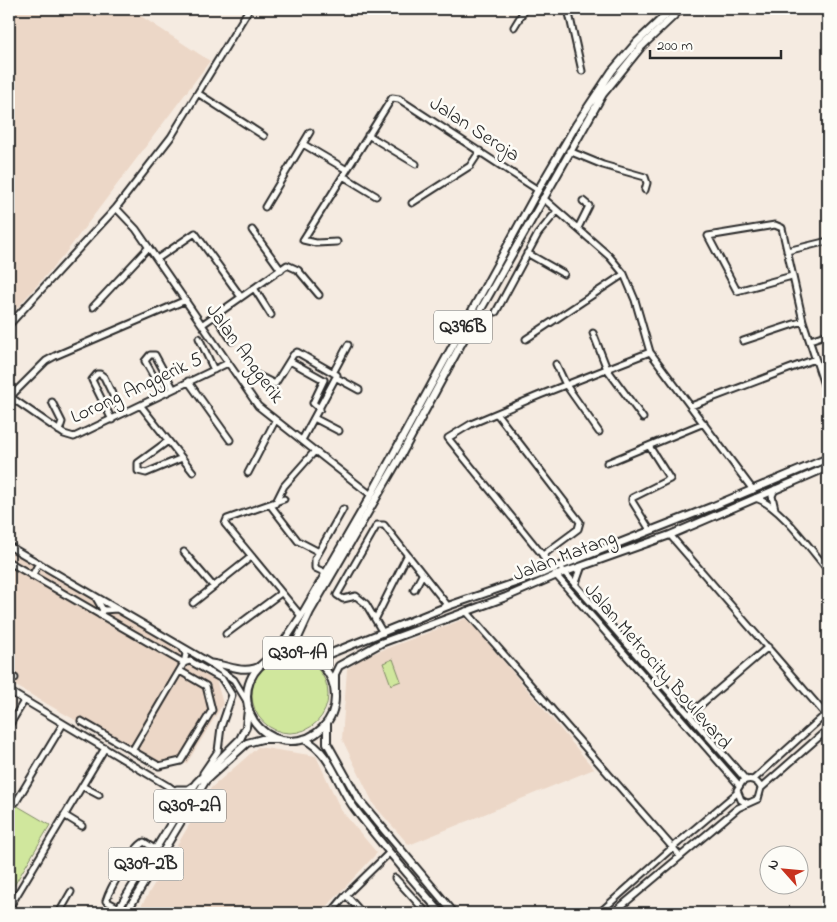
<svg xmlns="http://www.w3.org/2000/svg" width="837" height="922" font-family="'Indie Flower',sans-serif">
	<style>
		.built { fill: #ecd7c7 }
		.green { fill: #d0e79d; stroke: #7e8964 }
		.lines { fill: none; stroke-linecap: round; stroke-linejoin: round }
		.minor-casing { stroke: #2b2b2b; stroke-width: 9 }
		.major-casing { stroke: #2b2b2b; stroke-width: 10 }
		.minor { stroke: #fdfcf7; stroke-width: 5 }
		.major { stroke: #fdfcf7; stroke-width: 6 }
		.labels { text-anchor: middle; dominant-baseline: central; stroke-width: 5; stroke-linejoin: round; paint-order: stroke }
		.shield { fill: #fdfcf7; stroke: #6a6a68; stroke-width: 1 }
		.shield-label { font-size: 19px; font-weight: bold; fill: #2b2b2b }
		.street-label { font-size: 20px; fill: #2b2b2b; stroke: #fdfcf7 }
	</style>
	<rect width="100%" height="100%" fill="#f5ebe1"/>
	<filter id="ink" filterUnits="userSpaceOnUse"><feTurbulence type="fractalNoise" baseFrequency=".02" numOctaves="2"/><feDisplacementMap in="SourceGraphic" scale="10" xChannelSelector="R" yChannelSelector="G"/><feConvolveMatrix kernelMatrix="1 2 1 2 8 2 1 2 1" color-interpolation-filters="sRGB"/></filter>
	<g filter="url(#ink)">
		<path class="built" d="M9 9H130L210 61 64 255 9 317Z
			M9 549 183 652 190 663 216 679 223 704 187 763 162 770 9 682Z
			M467 618 594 769 409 845 374 805 342 739 347 669 364 657Z
			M258 747 316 756 341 810 377 853 321 913H137L211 788Z"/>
		<path class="green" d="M252 695a38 38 0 1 1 76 0a38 38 0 1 1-76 0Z
			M393 659 401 681 391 685 383 663Z
			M9 801 50 825 12 889 9 887Z"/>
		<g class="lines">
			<g class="minor-casing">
				<path id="minor" d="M568 9 582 71
					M514 27 525 9
					M199 94 264 136
					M368 135 416 164
					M303 144 347 170
					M569 151 603 165 645 177 647 183 645 190
					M343 176 376 196
					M543 198 609 256 624 274 635 300 650 352 753 490
					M412 203 470 166 480 151
					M265 207 310 132
					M116 208 136 229 258 406 371 495
					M578 228 589 206 583 201
					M252 230 281 270
					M337 242 316 243 303 240 392 98 399 99 538 190
					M787 251 828 241
					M527 253 564 274
					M157 259 195 233 241 297
					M792 276 737 291 708 236 775 225 782 228 803 321 828 397
					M254 288 271 315
					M93 307 148 248
					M496 312 538 234 557 211
					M215 315 232 341
					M203 324 287 265 298 270 319 295
					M9 325 116 208 171 137 249 9
					M593 333 607 369 643 418
					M199 338 214 370
					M526 339 624 274
					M810 340 828 334
					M743 341 803 321
					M290 361 324 380 313 403 320 409
					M556 364 566 385 599 432
					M253 373 275 384 293 355 297 352 337 375 302 440
					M333 373 348 345
					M337 378 359 390
					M188 381 230 440
					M163 393 145 361 150 355H155L173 388
					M9 396 64 434 74 437 228 363
					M10 397 46 361 55 356 186 300
					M52 402 62 422 59 431
					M141 406 193 472
					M691 406 815 359
					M497 414 580 522 578 529 543 555
					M314 418 339 431
					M112 420 92 380 97 374H100L104 377 122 414
					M168 441 138 463V471L146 473 182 458
					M649 446 670 479 632 498V501L650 530
					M607 463 704 423
					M248 473 275 421
					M775 489 772 496 775 509
					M755 498C779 504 811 550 828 570
					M284 499 227 519 225 524 301 616
					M275 504 284 486 315 451
					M271 506 298 541 319 552
					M670 535 826 715
					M9 546 210 663 234 680 248 703
					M184 552 213 586
					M9 562 184 663 190 661 222 679 232 695 221 727 218 751 203 773
					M559 566 746 780
					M553 568 448 438 471 424 540 395 650 352
					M326 573 315 568V559L343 509
					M555 574 739 785
					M32 576 39 563
					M414 590 422 575
					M95 596 103 610
					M193 603 251 557
					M466 611 680 856
					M100 615 103 610 117 609
					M376 618 407 556
					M383 633 366 604 356 596 343 599 337 595 377 525H384L448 606
					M226 634 281 593
					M211 663C230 665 244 675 262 665
					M9 678H15
					M9 691 186 797
					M690 714 768 647
					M81 721 159 766 181 761 212 710 206 686 180 671
					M9 726 24 701
					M132 751 184 663 186 654 182 647
					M753 780 827 713
					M82 786 99 795
					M761 788 828 729
					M177 789H188L194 785
					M16 802 63 724
					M64 815 82 826
					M395 878 427 913
					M346 895 362 913
					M9 908 105 748
					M119 908 106 901C110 888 133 848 144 842L155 849
					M59 913 71 892
					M331 913 346 895 389 853
					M599 913 672 848 737 793
					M613 913 738 808 758 799 761 788C757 780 750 777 742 782L737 790 741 800 747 803"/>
			</g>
			<g class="major-casing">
				<path id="major" d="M543 573 547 565 543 555
					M575 584 581 567
					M247 697a44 44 0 1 1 88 0a44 44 0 1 1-88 0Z
					M302 654 298 638 310 612 399 459 460 346 603 94 641 47 681 9
					M271 658 279 649 301 616 371 495 538 190 576 125 612 71 637 42 672 9
					M312 658 324 656 448 606 535 576 711 507 828 458
					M335 692V674L339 666 381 643 506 597 557 575 670 535 828 467
					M327 722V743L359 800 454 913
					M304 739C333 754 336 784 355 809 382 845 412 879 441 913
					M169 787 178 796V808
					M116 913 196 783 240 739 246 727 248 710
					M126 913 206 780 247 743 262 739H276"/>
			</g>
			<use href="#minor" class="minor"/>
			<use href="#major" class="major"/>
		</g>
	</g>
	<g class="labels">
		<g class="shield">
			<rect x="434" y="310.5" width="58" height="33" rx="4"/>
			<rect x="263" y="636.5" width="70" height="33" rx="4"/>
			<rect x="154" y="789.5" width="72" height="33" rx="4"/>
			<rect x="108.5" y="847.5" width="75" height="33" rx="4"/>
		</g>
		<g class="shield-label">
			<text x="463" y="327">Q396B</text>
			<text x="298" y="653">Q309-1A</text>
			<text x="190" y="806">Q309-2A</text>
			<text x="146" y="864">Q309-2B</text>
		</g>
		<g class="street-label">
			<text transform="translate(474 130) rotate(33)">Jalan Seroja</text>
			<text transform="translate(244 354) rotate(54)">Jalan Anggerik</text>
			<text transform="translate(137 389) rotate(-25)">Lorong Anggerik 5</text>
			<text transform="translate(565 557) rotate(-21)">Jalan Matang</text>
			<text transform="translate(657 667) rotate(49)">Jalan Metrocity Boulevard</text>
		</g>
	</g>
	<rect width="837" height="922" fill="none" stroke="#fdfcf7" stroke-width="30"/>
	<rect x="15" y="15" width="807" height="892" fill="none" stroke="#2b2b2b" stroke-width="2" filter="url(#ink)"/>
	<g transform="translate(784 870) rotate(297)"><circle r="24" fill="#fdfcf7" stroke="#a9a8a5"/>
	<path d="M0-4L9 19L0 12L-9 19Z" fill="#c8321e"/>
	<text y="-8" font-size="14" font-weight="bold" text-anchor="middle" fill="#2b2b2b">N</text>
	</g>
	<path d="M650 50v8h131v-8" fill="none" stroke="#2b2b2b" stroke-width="2.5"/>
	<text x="657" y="50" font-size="15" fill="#2b2b2b" stroke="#fdfcf7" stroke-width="4" paint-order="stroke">200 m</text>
</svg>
